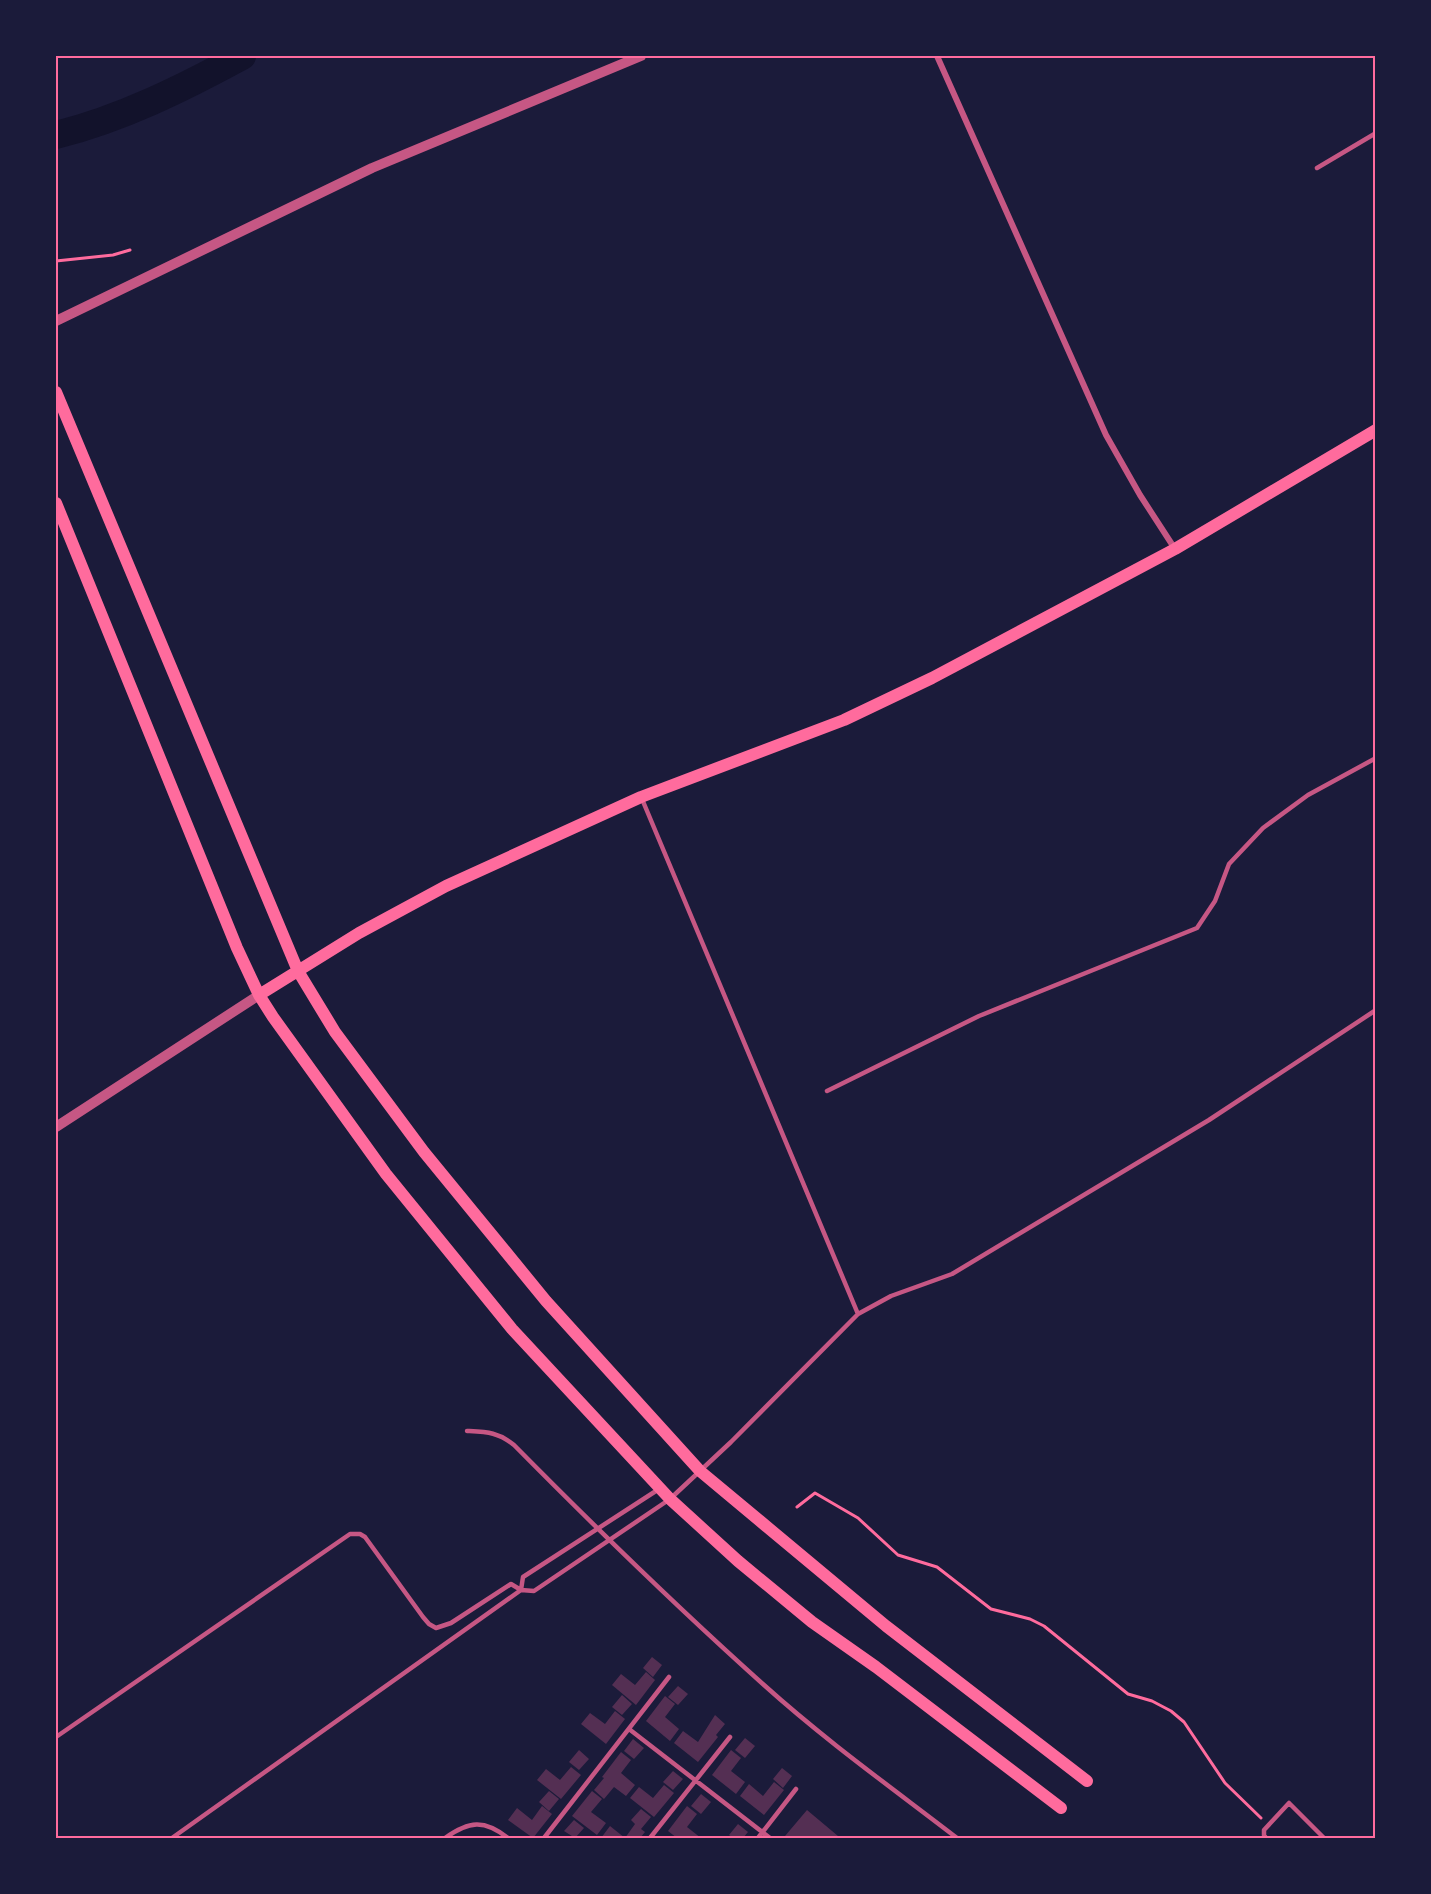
<svg xmlns="http://www.w3.org/2000/svg" width="1431" height="1894" font-family="Barlow,sans-serif">
	<style>
		.lines { fill: none; stroke-linecap: round; stroke-linejoin: round }
		.river { stroke: #12122b; stroke-width: 28 }
		.building { fill: #542f53 }
		.path { stroke: #ff6b9d; stroke-width: 3 }
		.service { stroke: #c65784; stroke-width: 4.5 }
		.minor { stroke: #c65784; stroke-width: 6 }
		.tertiary { stroke: #c65784; stroke-width: 10 }
		.secondary { stroke: #ff6b9d; stroke-width: 12 }
		.neatline { fill: none; stroke: #ff6b9d; stroke-width: 2 }
	</style>
	<rect width="100%" height="100%" fill="#1b1b3a"/>
	<g class="lines">
		<path class="river" d="M56 135C121 119 183 88 242 56"/>
	</g>
	<path class="building" d="M652 1657 662 1665 653 1677 643 1668Z
		M646 1672 655 1680 636 1705 612 1685 621 1674 635 1685Z
		M678 1686 688 1694 678 1705 668 1697Z
		M622 1695 632 1704 622 1715 612 1707Z
		M665 1696 675 1704 665 1717 679 1729 670 1741 646 1721Z
		M615 1711 625 1719 606 1744 581 1724 590 1713 605 1724Z
		M715 1715 725 1724 716 1735 718 1737 698 1762 674 1743 683 1731 698 1742Z
		M745 1738 755 1746 745 1758 735 1750Z
		M633 1739 644 1748 634 1759 624 1751Z
		M579 1750 589 1759 579 1770 569 1762Z
		M731 1750 741 1758 731 1771 745 1782 736 1794 712 1775Z
		M621 1752 631 1760 621 1773 635 1785 626 1796 614 1787 604 1799 594 1790 604 1778 602 1777Z
		M571 1767 581 1775 561 1799 537 1780 546 1769 560 1780Z
		M782 1768 792 1776 783 1788 773 1779Z
		M673 1771 683 1779 673 1790 663 1782Z
		M774 1782 784 1790 764 1815 740 1796 749 1784 763 1796Z
		M664 1785 674 1793 654 1817 630 1798 639 1787 653 1798Z
		M549 1791 559 1799 549 1811 539 1802Z
		M592 1791 602 1799 591 1812 606 1823 597 1835 572 1816Z
		M701 1794 711 1802 701 1814 691 1806Z
		M542 1806 552 1814 533 1838 508 1820 517 1808 532 1820Z
		M687 1806 697 1814 687 1827 701 1838H677L668 1831Z
		M641 1809 651 1817 641 1829 645 1832 640 1838H601L610 1826 625 1838 635 1824 631 1820Z
		M807 1810 838 1836 836 1838H788L785 1836Z
		M574 1820 584 1828 575 1838 564 1831Z
		M738 1824 748 1832 743 1838H733L729 1835Z"/>
	<g class="lines">
		<path class="path" d="M56 261 113 255 130 250
			M797 1507 815 1493 858 1518 898 1555 937 1567 991 1609 1030 1619 1044 1626 1128 1694 1152 1701 1171 1711 1184 1722 1225 1783 1261 1818"/>
		<path class="service" d="M1317 168 1376 133
			M642 799 858 1314
			M827 1091 979 1016 1197 928 1215 901 1229 864 1263 828 1308 795 1376 758
			M467 1431C487 1432 498 1432 514 1445 595 1527 678 1608 764 1685 825 1740 892 1788 957 1838
			M659 1489 523 1577 521 1590 534 1591 670 1499 731 1442 858 1314 891 1296 952 1274 1209 1120 1376 1010
			M629 1729 770 1838
			M56 1737 350 1534H360L365 1537 423 1617 429 1624 436 1628 451 1623 511 1584 521 1590 172 1838
			M445 1838C469 1821 484 1819 508 1838
			M544 1838 669 1677
			M650 1838 730 1737
			M758 1838 796 1789
			M1266 1838 1264 1835V1830L1289 1803 1324 1838"/>
		<path class="minor" d="M937 56 1106 435 1140 495 1175 549"/>
		<path class="tertiary" d="M56 321 372 168 641 56
			M56 1127 259 995"/>
		<path class="secondary" d="M56 392 298 971 335 1032 424 1152 546 1301 700 1471 886 1626 1087 1781
			M56 503 237 948 259 995 273 1017 386 1174 512 1329 670 1499 738 1561 812 1622 876 1667 1061 1808
			M259 995 359 933 446 886 641 797 844 720 932 678 1175 549 1376 430"/>
	</g>
	<rect width="1431" height="1894" fill="none" stroke="#1b1b3a" stroke-width="114"/>
	<rect x="57" y="57" width="1317" height="1780" class="neatline"/>
</svg>
